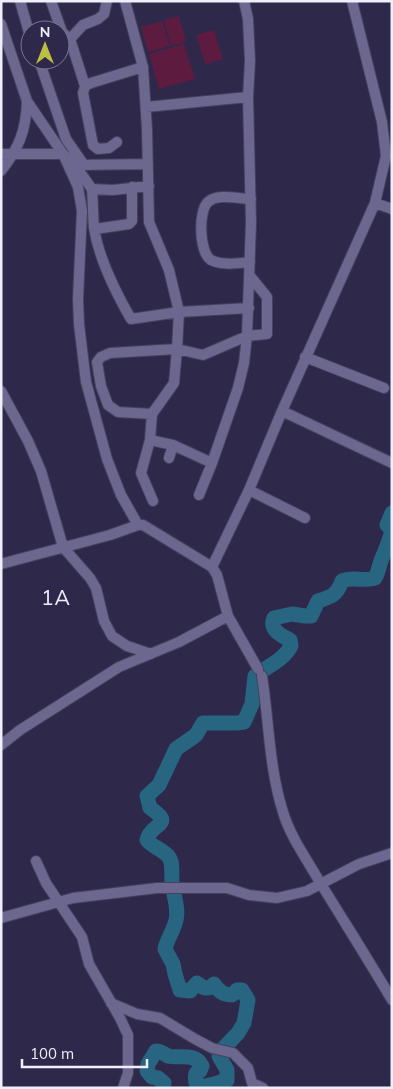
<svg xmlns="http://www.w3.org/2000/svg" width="393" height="1089" font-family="Mulish,sans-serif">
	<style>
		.green { fill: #5d1c3f }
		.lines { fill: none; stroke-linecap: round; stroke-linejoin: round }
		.stream { stroke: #286580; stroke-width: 2.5 }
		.river { stroke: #286580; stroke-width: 15 }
		.minor-casing { stroke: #47415d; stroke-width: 12 }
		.minor { stroke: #6c678f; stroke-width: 10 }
		.labels { text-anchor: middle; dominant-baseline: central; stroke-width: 4.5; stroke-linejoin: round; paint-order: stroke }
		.quarter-label { font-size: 21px; letter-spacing: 1px; fill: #efeefb; stroke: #2e284b }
	</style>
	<rect width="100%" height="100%" fill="#2e284b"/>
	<path class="green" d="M179 16 186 42 171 46 164 20Z
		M162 21 170 46 148 52 141 27Z
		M214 30 223 59 205 64 196 35Z
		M184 44 195 79 159 89 149 54Z"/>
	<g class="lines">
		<path class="stream" d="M162 1088 163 1086 164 1088"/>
		<path class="river" d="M163 1086 164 1083 158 1078 152 1077 147 1071 148 1064 156 1051C162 1051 163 1054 168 1056 180 1059 195 1052 202 1066L200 1071 196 1073C195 1078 195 1083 198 1087 209 1086 217 1083 227 1080V1070L219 1056 220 1052 238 1033 244 1023 248 1000 242 990H237L232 995C223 995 218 991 214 984L209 988H204L197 983 190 991 180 990 175 974 173 964 165 949C167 939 174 930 176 920 179 908 173 894 172 882 171 874 174 863 168 856 162 849 152 847 147 840 150 823 177 825 150 808L147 796 159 785 176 749 196 735 203 723H237L244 722 252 704 255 676C267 666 283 661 291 646L290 640C281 635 269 630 274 618L292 614 305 616H311L318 601C331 597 337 595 342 581 353 576 364 582 375 578 379 571 379 565 382 558 387 547 389 542 392 530L387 525 392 513"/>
		<g class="minor-casing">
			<path id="minor" d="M20 1 30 36
				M51 1 62 32 70 39 85 86
				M125 1 143 67 147 129 149 222 169 270 179 312 249 308
				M1 24 27 101 63 154 78 187 82 211 78 299 79 324 86 382 107 459 121 495 138 525H143L212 567 217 575 228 616 258 669
				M60 42 70 39 83 25 98 19 104 14 107 1
				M39 60 66 139 84 165
				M146 107 248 97
				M117 142 109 148 98 149 93 145 83 93 85 86 91 83 143 67
				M1 154H63L75 165 92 189 113 190 149 186
				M79 165 148 164
				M1 171C19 148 26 131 27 101
				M92 189C93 202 93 216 94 228 99 259 116 293 131 319L179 312 177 349 110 353 101 357 97 362 101 386 108 405 118 412 152 414 174 383 177 349 203 355 247 336 267 334V297L250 276
				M375 203 392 209
				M95 229 129 224 132 221V187
				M250 262C238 263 223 266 211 260 199 252 198 211 208 202 218 193 239 199 251 199
				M305 357 384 388
				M1 391 28 441 41 471 63 547 90 578 96 588 104 621 112 636 127 646 151 654
				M282 411 392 463
				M152 414 150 440 173 445 169 458
				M150 440 141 473 153 501
				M173 445 212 463
				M249 490 305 518
				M199 495 212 463 238 388 244 363 247 336 251 222 248 97 250 61 248 19 244 1
				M1 564 110 535 138 525
				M212 567 249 490 282 411 375 203 386 156 382 122 352 1
				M262 676C269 721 269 768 283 812 290 836 306 858 318 879 343 920 368 959 392 1000
				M1 745 20 730 119 667 179 642 228 616
				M36 861 46 883 82 937 89 964 120 1018 128 1035V1073L123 1088
				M1 918 73 898 157 888H227L249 895 277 898 307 891 359 864 392 853
				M111 1003 137 1014 160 1018 195 1039 212 1048 233 1053 248 1068 252 1083 263 1088"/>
		</g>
		<use href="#minor" class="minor"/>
	</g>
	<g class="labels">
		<g class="quarter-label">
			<text x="56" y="597">1A</text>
		</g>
	</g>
	<rect width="393" height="1089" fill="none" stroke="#efeefb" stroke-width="5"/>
	<g transform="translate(45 45)"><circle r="24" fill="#2e284b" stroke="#7b7791"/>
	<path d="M0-4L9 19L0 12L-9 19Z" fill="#bdbf43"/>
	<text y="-8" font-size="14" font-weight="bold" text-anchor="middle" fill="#efeefb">N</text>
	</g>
	<path d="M22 1059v8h125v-8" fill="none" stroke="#efeefb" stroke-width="2.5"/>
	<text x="30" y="1059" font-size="15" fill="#efeefb" stroke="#2e284b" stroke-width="4" paint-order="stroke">100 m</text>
</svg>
